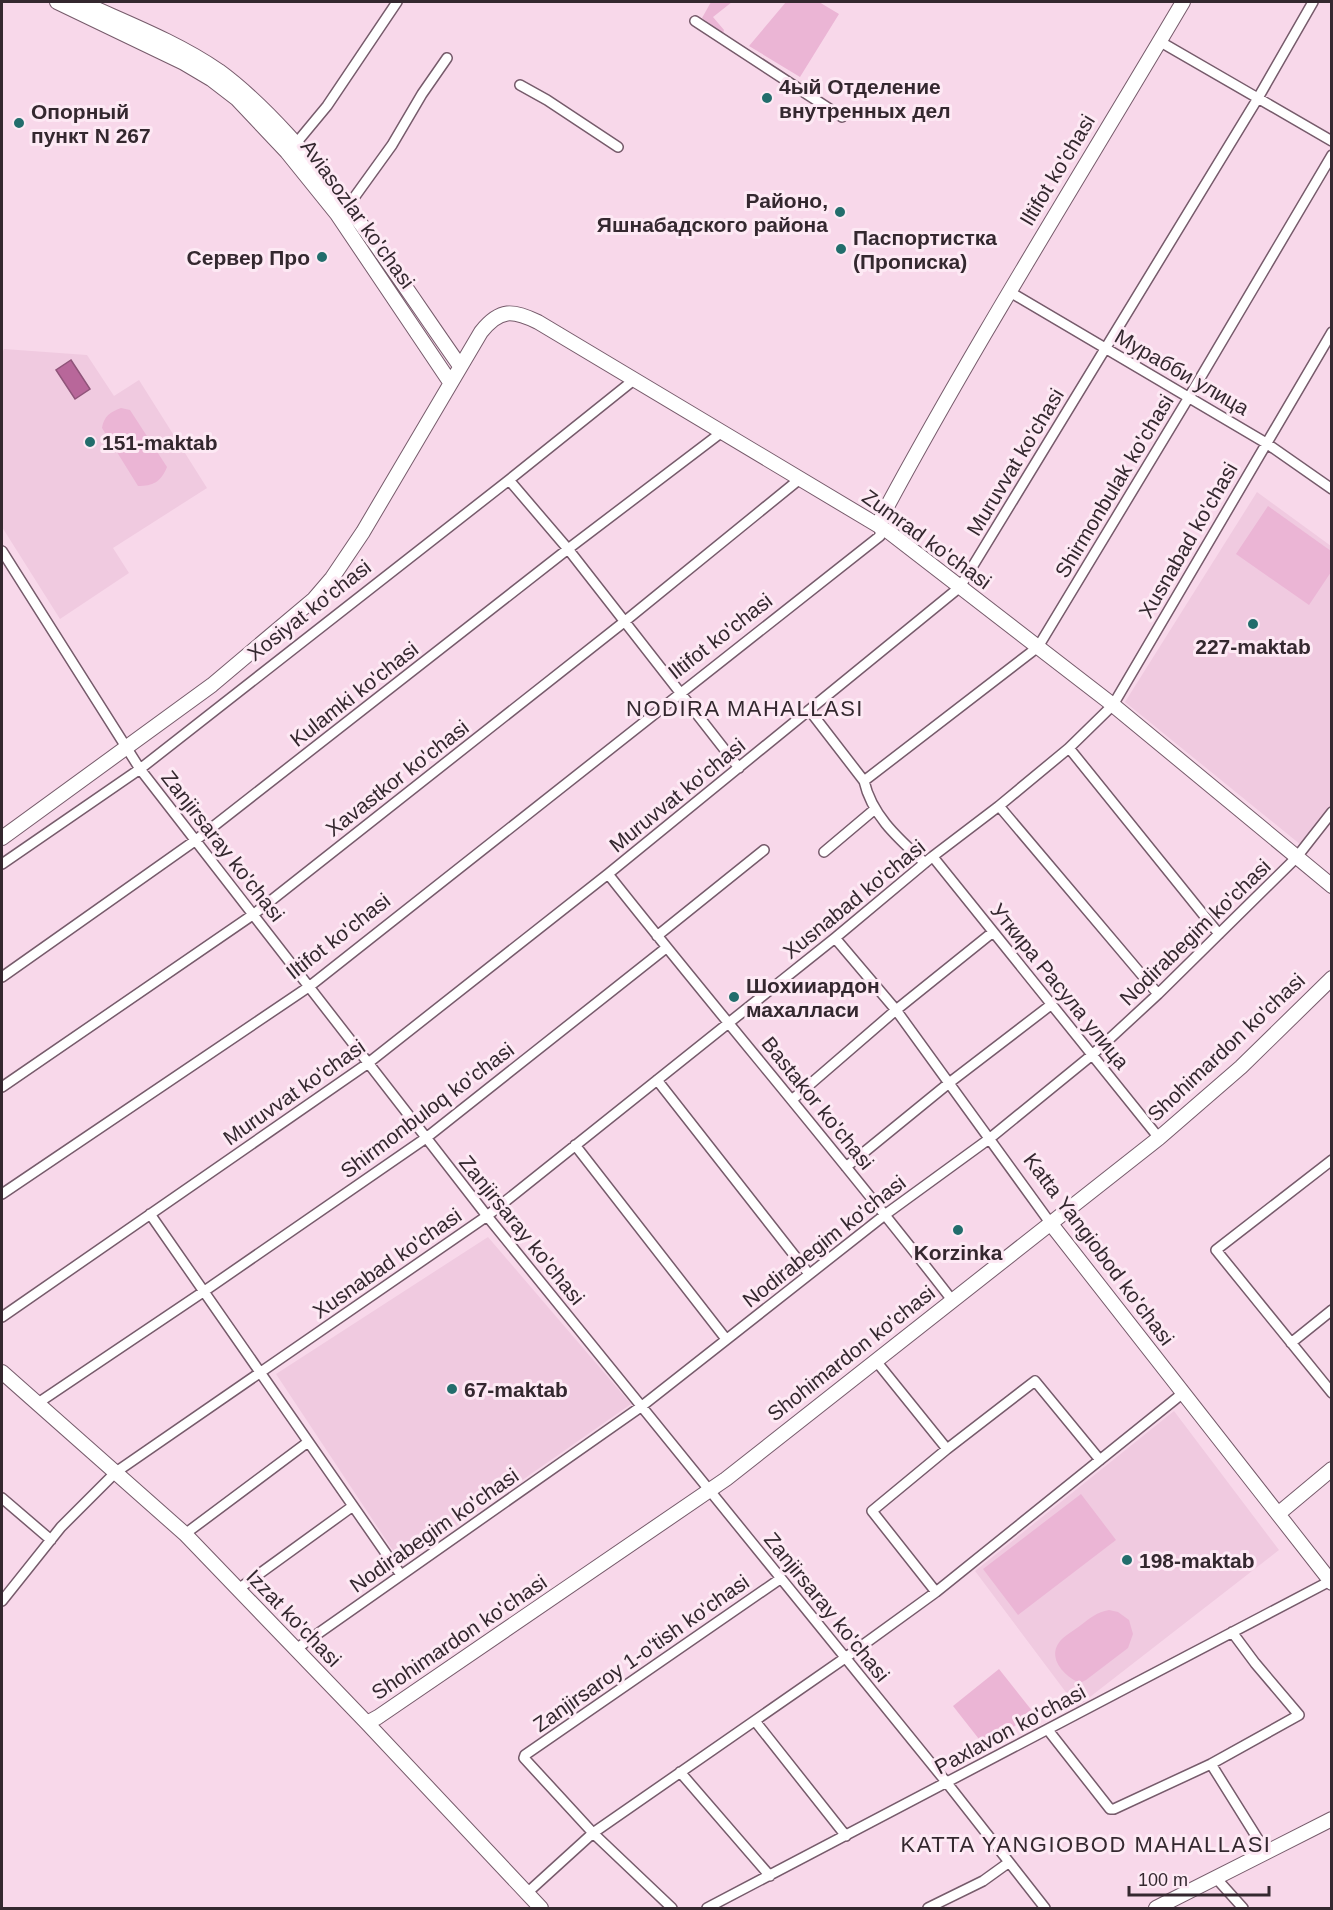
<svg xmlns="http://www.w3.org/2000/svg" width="1333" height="1910" font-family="Arial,sans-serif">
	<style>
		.built { fill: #f0cae0 }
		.green { fill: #ebb5d5 }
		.water { fill: #b8679a; stroke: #90547a; stroke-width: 1.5 }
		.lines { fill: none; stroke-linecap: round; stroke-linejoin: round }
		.street-casing { stroke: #765b6b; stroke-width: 12 }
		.secondary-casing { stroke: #765b6b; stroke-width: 16 }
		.street { stroke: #fff; stroke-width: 9 }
		.secondary { stroke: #fff; stroke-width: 14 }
		.poi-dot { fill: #226d6c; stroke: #fde9f4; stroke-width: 2 }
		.labels { text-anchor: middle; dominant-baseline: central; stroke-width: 6; stroke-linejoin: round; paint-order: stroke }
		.poi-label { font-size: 21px; font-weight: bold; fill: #34282f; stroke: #fde9f4; text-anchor: start }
		.street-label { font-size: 21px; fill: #34282f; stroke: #fde9f4 }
		.neighbourhood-label { font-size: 22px; letter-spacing: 1.5px; fill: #34282f; stroke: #fde9f4 }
	</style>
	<rect width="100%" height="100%" fill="#f8d8ea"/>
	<path class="built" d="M4 349 87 355 114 396 139 380 207 488 113 548 129 573 60 619 2 527V353Z
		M1257 492 1331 546V805L1301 845 1125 702Z
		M488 1237 631 1404 402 1564 276 1374Z
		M1174 1411 1279 1550 1077 1707 975 1571Z"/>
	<path class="green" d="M711 2H732L713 17 724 30 723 34 702 18Z
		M786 2H819L839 14 800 77 749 46Z
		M121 408 130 410 167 467C161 482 153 486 138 486L102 428C104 416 110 412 121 408Z
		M1268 506 1331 551V572L1309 605 1236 554Z
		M1081 1494 1116 1540 1018 1615 983 1569Z
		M1109 1610 1118 1612 1129 1620 1133 1634 1128 1648 1086 1680 1080 1683C1063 1676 1045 1656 1062 1639 1067 1634 1075 1630 1081 1625 1090 1618 1097 1612 1109 1610Z
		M999 1669 1033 1712 986 1748 953 1706Z"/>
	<path class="water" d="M71 360 90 389 75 399 56 370Z"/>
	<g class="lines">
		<g class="street-casing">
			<path id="street" d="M695 21 842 117
				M1159 41 1332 141
				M520 85 547 100 618 147
				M293 147 327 106 397 2
				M344 209 348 206 392 145 422 94 447 58
				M1010 292 1266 443 1332 489
				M509 480 568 549 739 768
				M2 551 140 769 487 1216 947 1783 1045 1908
				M810 711 864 781C872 816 899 839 925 863
				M1069 748 1219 934
				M864 781 1038 647 1189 397 1332 155
				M999 806 1158 994
				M824 852 875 809
				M933 857 1159 1138
				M2 864 140 769 509 480 635 379
				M608 874C721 1017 840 1155 952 1300
				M657 936 764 850
				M835 938 896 1010 1051 1224
				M2 977 196 840 568 549 722 432
				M657 1080 809 1274
				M2 1087 254 914 624 622 801 478
				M793 1099 896 1010 993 932
				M575 1145 726 1339
				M1332 1160 1216 1250 1332 1393
				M846 1167 949 1083 1052 1004
				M2 1194 310 986 880 536V526
				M150 1214 401 1575
				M2 1317 367 1064 608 874 960 587 1258 98 1313 2
				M1291 1343 1332 1310
				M876 1361 947 1449
				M38 1403 203 1292 426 1138 666 948
				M2 1498 51 1540
				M185 1534 308 1442
				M237 1590 353 1506
				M936 1592 872 1511 947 1449 1035 1381 1100 1460
				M2 1601 61 1527 116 1472 487 1216 835 938 932 857 999 806 1069 748 1113 705 1332 332
				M296 1649 642 1406 886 1214 989 1139 1092 1055 1158 994 1296 858 1332 812
				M755 1721 846 1836
				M1048 1730 1110 1809H1114L1211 1764 1299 1715 1255 1663 1232 1632
				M1211 1764 1266 1852
				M680 1772 770 1876
				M1216 1878 1243 1908
				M527 1893 593 1833 845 1658 936 1592 1183 1393
				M672 1908 593 1833 524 1758 525 1755 780 1579
				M707 1908 1330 1581
				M928 1908 983 1881 1008 1863"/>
		</g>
		<g class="secondary-casing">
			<path id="secondary" d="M57 2 184 63 211 79 237 99 287 152 337 214 450 382
				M81 2C127 23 177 42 219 71 245 90 267 112 289 136 354 206 405 288 460 366
				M880 526 882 516C976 341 1082 173 1183 2
				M2 838 212 685 314 599 332 578 363 532 481 332C500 308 513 310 538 322L889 532 1113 705 1332 886
				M1051 1224 1332 1583
				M2 1372 185 1534 367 1723 541 1908
				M1278 1514 1332 1469
				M367 1723 378 1717 726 1479 1159 1138 1241 1067 1332 978
				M1156 1908 1332 1819"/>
		</g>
		<use href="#street" class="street"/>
		<use href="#secondary" class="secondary"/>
	</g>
	<g class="poi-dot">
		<circle cx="767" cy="98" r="6"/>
		<circle cx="19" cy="123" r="6"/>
		<circle cx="840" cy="212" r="6"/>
		<circle cx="841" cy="249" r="6"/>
		<circle cx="322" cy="257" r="6"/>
		<circle cx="90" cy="442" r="6"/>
		<circle cx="1253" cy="624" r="6"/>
		<circle cx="734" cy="997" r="6"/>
		<circle cx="958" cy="1230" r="6"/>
		<circle cx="452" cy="1389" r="6"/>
		<circle cx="1127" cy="1560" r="6"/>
	</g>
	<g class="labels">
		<g class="poi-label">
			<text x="779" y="86">4ый Отделение<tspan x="779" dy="24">внутренных дел</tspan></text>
			<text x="31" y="111">Опорный<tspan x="31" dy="24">пункт N 267</tspan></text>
			<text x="828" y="200" text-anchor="end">Районо,<tspan x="828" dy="24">Яшнабадского района</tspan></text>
			<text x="853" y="237">Паспортистка<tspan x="853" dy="24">(Прописка)</tspan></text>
			<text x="310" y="257" text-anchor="end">Сервер Про</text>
			<text x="102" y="442">151-maktab</text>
			<text x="1253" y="646" text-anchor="middle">227-maktab</text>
			<text x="746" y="985">Шохииардон<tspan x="746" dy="24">махалласи</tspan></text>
			<text x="958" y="1252" text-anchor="middle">Korzinka</text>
			<text x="464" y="1389">67-maktab</text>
			<text x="1139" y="1560">198-maktab</text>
		</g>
		<g class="street-label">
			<text transform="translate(1057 170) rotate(-59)">Iltifot ko'chasi</text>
			<text transform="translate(358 214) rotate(54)">Aviasozlar ko'chasi</text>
			<text transform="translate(1182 372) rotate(30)">Мурабби улица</text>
			<text transform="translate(1015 462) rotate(-59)">Muruvvat ko'chasi</text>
			<text transform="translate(1114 486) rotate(-59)">Shirmonbulak ko'chasi</text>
			<text transform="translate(927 539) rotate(36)">Zumrad ko'chasi</text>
			<text transform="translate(1188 540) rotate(-60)">Xusnabad ko'chasi</text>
			<text transform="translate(309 610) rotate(-38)">Xosiyat ko'chasi</text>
			<text transform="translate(720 636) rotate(-38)">Iltifot ko'chasi</text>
			<text transform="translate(354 694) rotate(-38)">Kulamki ko'chasi</text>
			<text transform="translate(397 778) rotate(-38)">Xavastkor ko'chasi</text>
			<text transform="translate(677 795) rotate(-39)">Muruvvat ko'chasi</text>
			<text transform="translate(223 846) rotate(52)">Zanjirsaray ko'chasi</text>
			<text transform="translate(854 899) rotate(-39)">Xusnabad ko'chasi</text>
			<text transform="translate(1195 932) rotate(-44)">Nodirabegim ko'chasi</text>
			<text transform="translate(338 936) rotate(-38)">Iltifot ko'chasi</text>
			<text transform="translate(1060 986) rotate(51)">Уткира Расула улица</text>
			<text transform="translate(1226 1047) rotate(-43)">Shohimardon ko'chasi</text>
			<text transform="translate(294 1092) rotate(-35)">Muruvvat ko'chasi</text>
			<text transform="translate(818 1103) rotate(51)">Bastakor ko'chasi</text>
			<text transform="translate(427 1110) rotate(-37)">Shirmonbuloq ko'chasi</text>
			<text transform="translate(522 1230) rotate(51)">Zanjirsaray ko'chasi</text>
			<text transform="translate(824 1241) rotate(-38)">Nodirabegim ko'chasi</text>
			<text transform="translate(1099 1249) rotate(53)">Katta Yangiobod ko'chasi</text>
			<text transform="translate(387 1263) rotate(-35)">Xusnabad ko'chasi</text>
			<text transform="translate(851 1353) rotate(-38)">Shohimardon ko'chasi</text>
			<text transform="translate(434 1530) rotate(-35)">Nodirabegim ko'chasi</text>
			<text transform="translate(827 1607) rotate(51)">Zanjirsaray ko'chasi</text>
			<text transform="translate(294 1618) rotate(46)">Izzat ko'chasi</text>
			<text transform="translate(459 1637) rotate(-34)">Shohimardon ko'chasi</text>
			<text transform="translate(641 1653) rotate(-35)">Zanjirsaroy 1-o'tish ko'chasi</text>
			<text transform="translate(1010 1729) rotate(-28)">Paxlavon ko'chasi</text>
		</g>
		<g class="neighbourhood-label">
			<text x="745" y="708">NODIRA MAHALLASI</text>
			<text x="1086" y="1844">KATTA YANGIOBOD MAHALLASI</text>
		</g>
	</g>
	<rect width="1333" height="1910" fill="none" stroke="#34282f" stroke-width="6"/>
	<path d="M1129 1886v9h140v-9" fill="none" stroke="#34282f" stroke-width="3"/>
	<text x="1138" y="1886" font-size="18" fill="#34282f" stroke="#fde9f4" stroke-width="4.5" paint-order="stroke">100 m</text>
</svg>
